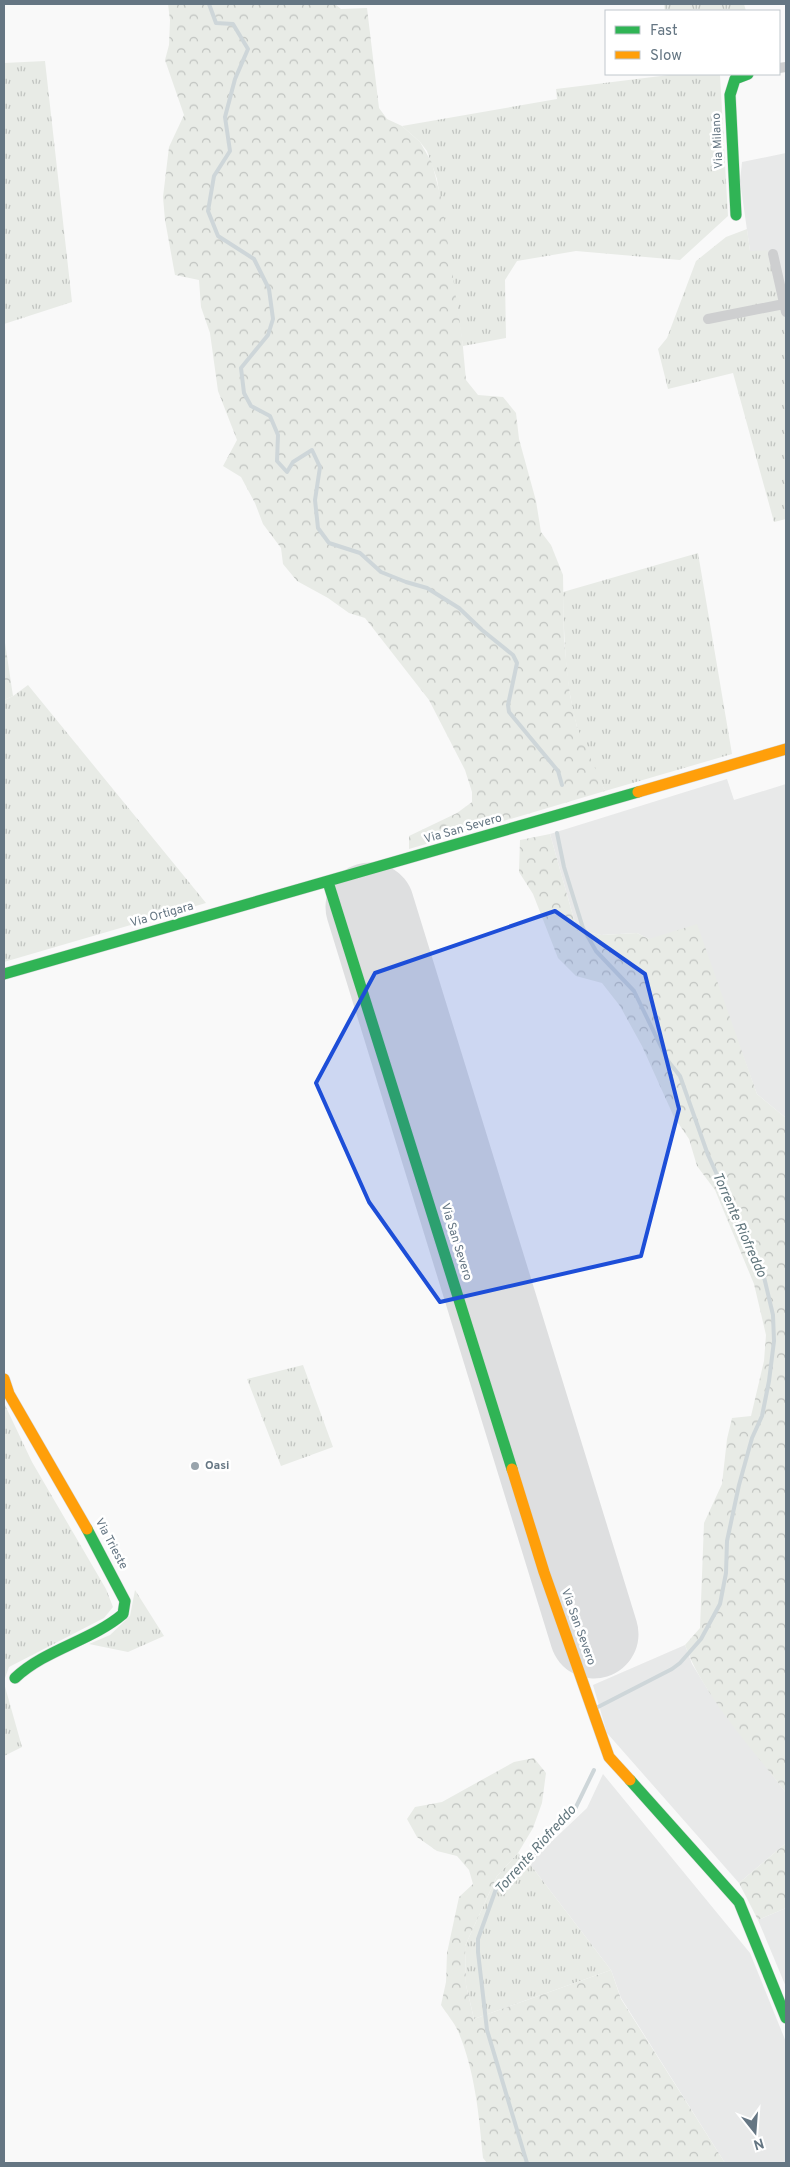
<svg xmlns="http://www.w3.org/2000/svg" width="790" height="2167" font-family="Overpass,sans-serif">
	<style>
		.built { fill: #e8e9e9 }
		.grass { fill: url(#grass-tufts) }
		.forest { fill: url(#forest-crowns) }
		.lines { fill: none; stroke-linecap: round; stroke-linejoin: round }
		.stream { stroke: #ced6d9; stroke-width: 4 }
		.runway { stroke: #dedfe0; stroke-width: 89 }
		.fast-casing { stroke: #d5d6d7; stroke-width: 12 }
		.slow-casing { stroke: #d5d6d7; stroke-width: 12 }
		.street { stroke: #cecfd0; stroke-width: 10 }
		.fast { stroke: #30b455; stroke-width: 11 }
		.slow { stroke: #ff9f0a; stroke-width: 11 }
		.marked { fill: #1d4ed8; fill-opacity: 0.2; stroke: #1d4ed8; stroke-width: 4; stroke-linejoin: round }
		.poi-dot { fill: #99a4ac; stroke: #fff; stroke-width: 2 }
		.labels { text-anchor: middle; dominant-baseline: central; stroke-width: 5; stroke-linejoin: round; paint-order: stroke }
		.street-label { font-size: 12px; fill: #657683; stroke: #fff }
		.poi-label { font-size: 12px; font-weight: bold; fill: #657683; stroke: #fff; text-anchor: start }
		.water-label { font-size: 14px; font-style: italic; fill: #60757c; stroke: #fff }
	</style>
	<defs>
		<pattern id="grass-tufts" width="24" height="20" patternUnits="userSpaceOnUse" patternTransform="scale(1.25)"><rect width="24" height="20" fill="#e8ebe6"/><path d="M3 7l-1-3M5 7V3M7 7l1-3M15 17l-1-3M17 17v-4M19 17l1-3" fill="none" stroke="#c0c3c0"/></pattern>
		<pattern id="forest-crowns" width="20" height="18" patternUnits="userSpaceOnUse" patternTransform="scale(1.25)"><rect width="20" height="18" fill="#e8ebe6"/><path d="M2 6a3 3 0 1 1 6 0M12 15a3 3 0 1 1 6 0" fill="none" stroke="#c0c3c0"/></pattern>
	</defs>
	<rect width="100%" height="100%" fill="#f9f9f9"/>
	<path class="built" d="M786 153V298L750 251 740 181 742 162Z
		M727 779 734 800 786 784V1118L757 1094 734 1031 649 939 637 933 601 935 577 930 550 834Z
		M685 1645 692 1664 708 1690 786 1793V1843L739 1883 607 1733 593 1685Z
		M603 1774 750 1953 786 2042V2163H725L621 1998 611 1970 529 1863 587 1808Z
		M786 1908V1987L758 1920Z"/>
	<path class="grass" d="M664 4H744L746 11H665Z
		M45 61 72 302 4 324V63Z
		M677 74H724L720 75 728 216 680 260 576 251 517 261 505 280 506 338 463 346 437 179 427 151 420 142 402 126 557 99 556 89Z
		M747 229 750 251 776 250 786 298V519L774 522 733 373 668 389 658 349 667 338 696 261 726 237Z
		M698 553 732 754 605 791C595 770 583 749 577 727 565 683 564 638 563 592Z
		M28 685 206 903 4 962V700L13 696Z
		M303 1365 333 1447 281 1466 247 1379Z
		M4 1403 32 1462 106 1589 113 1607 104 1618 9 1667 4 1681Z
		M135 1590 164 1636 128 1652 89 1644 110 1635 130 1616Z
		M4 1683 22 1747 4 1756Z
		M518 1853 529 1863 611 1970 474 2019 466 1985 465 1946 497 1876Z"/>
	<path class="forest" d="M168 4H335L341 9 367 8 379 108 387 119 402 126 420 142 432 163 441 198 462 337 466 380 478 395 503 397 516 413 519 439 536 501 541 532 551 545 563 575 564 641 570 695 577 727 605 791 409 849V836L457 813 472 802V792L465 770 429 700 365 618 349 613 328 598 297 581 283 564 281 548 263 524 255 503 241 477 223 466 237 440 218 391 210 333 201 307 199 280 175 275 165 220 163 197 169 147 184 115 165 60 169 45 170 20Z
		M4 636 13 696 4 700Z
		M550 834 577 930 601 935 637 933 649 939 697 924 757 1094 786 1118V1793C753 1749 703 1696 685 1645L700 1628 704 1523 722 1484 727 1439 732 1418 751 1416 764 1361 766 1335 754 1284 715 1190 697 1166 689 1139 674 1117 642 1046 620 1006 602 983 576 976 558 958 533 894 519 872 520 840Z
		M534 1758 546 1773 542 1803 533 1828 518 1853 497 1876 465 1946 466 1985 474 2019 611 1970 621 1999 725 2163H487L483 2158C479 2115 475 2071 458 2031 454 2022 446 2013 441 2005L446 1982 447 1953 459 1897 473 1884 469 1870 457 1856 437 1851 417 1837 407 1819 415 1807 442 1802 514 1762Z
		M786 1843V1908L758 1920 739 1883Z"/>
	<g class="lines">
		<path class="stream" d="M209 4 216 23 233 24 248 49 235 79 225 117 230 151 214 176 208 211 218 236 254 259 269 289 273 319 268 335 241 368 244 393 251 406 270 416 278 435 277 461 287 472 293 462 312 450 320 467 315 500 318 528 329 543 360 553 381 572 406 582 427 588 459 608 482 630 513 655 517 663 508 705 509 712 558 771 562 785
			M557 833 564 867 583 928 596 951 634 991 668 1061 680 1076 708 1155 764 1277 773 1315 774 1341 769 1381 762 1416 752 1438 739 1485 727 1541 726 1573 720 1604 701 1639 680 1663 672 1669 598 1707
			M527 2163 487 2030 478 1952V1939L496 1889 520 1870 550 1835 574 1811 594 1770"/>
		<path class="runway" d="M370 907 594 1634"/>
		<g class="fast-casing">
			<path id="fast" d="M736 215 730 95 735 79 748 74
				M328 882 512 1469
				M4 974 638 792
				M15 1678C46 1649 91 1641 123 1614L125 1601 87 1529
				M630 1780 739 1902 786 2018"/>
		</g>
		<g class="slow-casing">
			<path id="slow" d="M638 792 786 749
				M4 1379 9 1394 87 1529
				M512 1469 544 1572 609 1757 630 1780"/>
		</g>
		<path class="street" d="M779 68 786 67
			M773 254 786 312
			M708 319 784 304"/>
		<use href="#fast" class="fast"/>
		<use href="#slow" class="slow"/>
	</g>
	<path class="marked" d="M555 911 645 974 679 1109 641 1256 440 1302 369 1202 316 1083 375 973Z"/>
	<circle class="poi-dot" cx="195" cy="1466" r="5"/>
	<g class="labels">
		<g class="street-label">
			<text transform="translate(718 141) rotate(-93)">Via Milano</text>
			<text transform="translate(463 829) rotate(-16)">Via San Severo</text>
			<text transform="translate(162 915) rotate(-16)">Via Ortigara</text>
			<text transform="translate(456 1242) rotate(73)">Via San Severo</text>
			<text transform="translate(111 1544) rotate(62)">Via Trieste</text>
			<text transform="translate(578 1627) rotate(70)">Via San Severo</text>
		</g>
		<g class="poi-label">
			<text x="205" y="1466">Oasi</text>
		</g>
		<g class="water-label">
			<text transform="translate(739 1225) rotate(66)">Torrente Riofreddo</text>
			<text transform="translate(536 1850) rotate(-48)">Torrente Riofreddo</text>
		</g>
	</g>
	<rect width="790" height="2167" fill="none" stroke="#657683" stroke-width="10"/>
	<rect x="605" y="10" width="175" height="65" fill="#ffffff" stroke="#c1c8cd"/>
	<rect x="615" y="26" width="25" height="8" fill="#30b455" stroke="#c1c8cd"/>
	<text x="650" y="35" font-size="15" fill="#657683">Fast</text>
	<rect x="615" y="51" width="25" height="8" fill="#ff9f0a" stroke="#c1c8cd"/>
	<text x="650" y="60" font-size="15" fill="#657683">Slow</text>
	<g transform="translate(755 2132) rotate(163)" stroke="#ffffff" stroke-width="4" paint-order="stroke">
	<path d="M0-4L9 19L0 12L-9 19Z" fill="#657683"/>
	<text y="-8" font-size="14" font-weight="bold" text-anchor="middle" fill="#657683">N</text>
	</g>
</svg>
